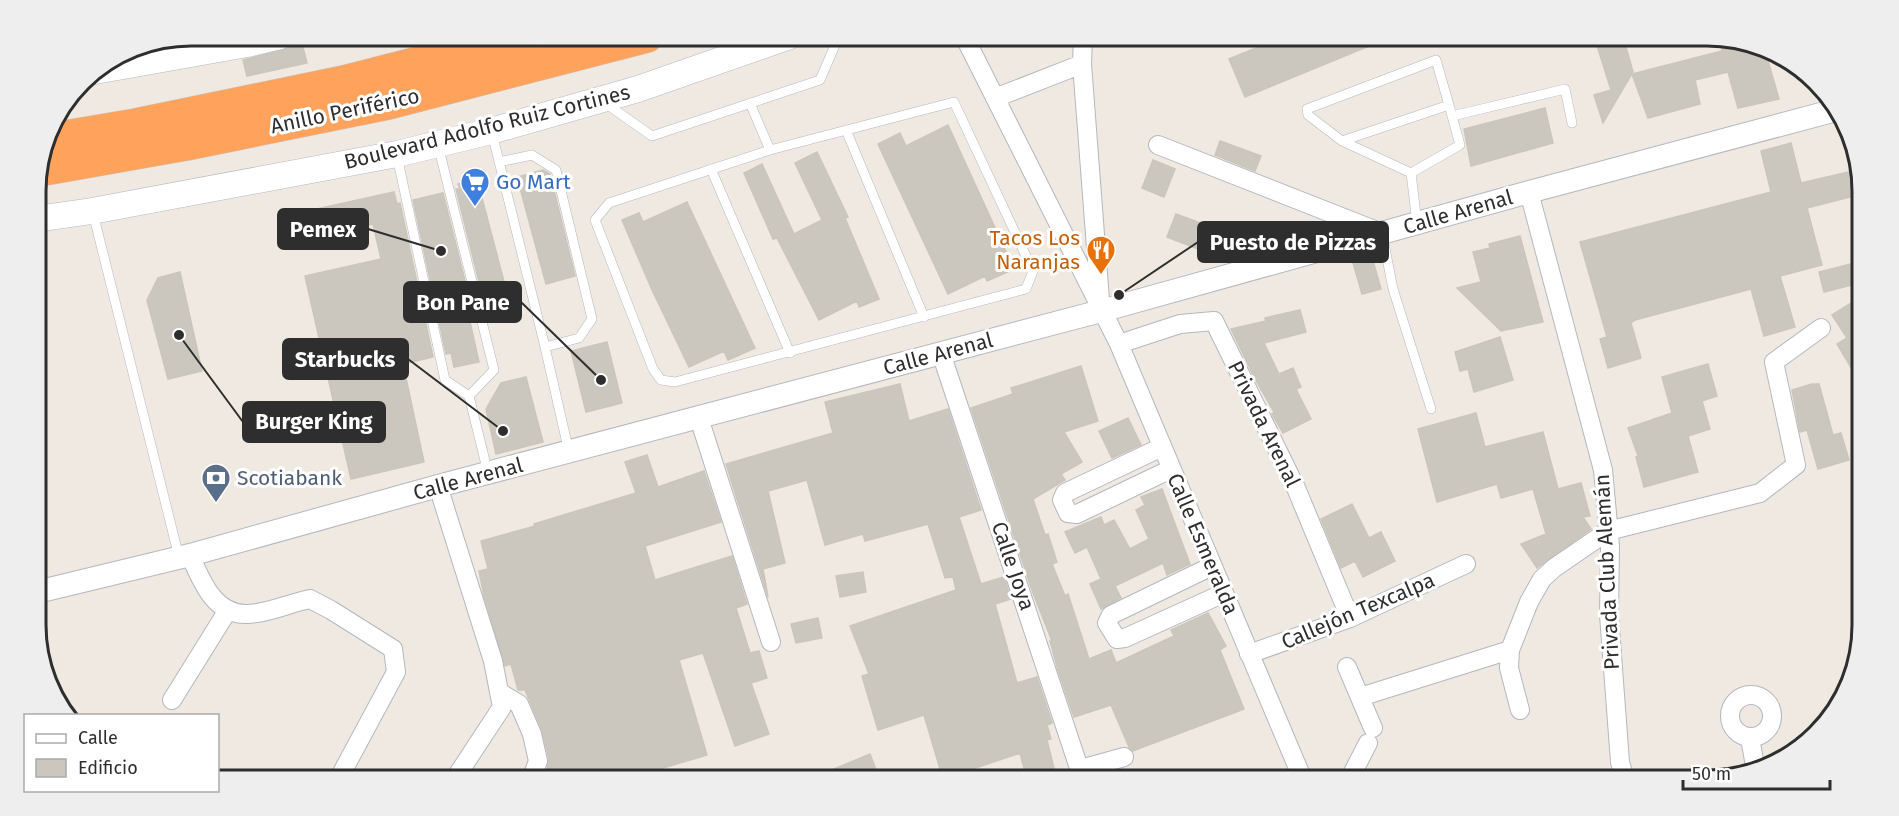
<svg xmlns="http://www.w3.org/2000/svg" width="1899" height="816" font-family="'Fira Sans',sans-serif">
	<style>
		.building { fill: #cbc7bf; stroke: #cbc5ba; stroke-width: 1.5 }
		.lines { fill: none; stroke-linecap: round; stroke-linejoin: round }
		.service-casing { stroke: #b4b7c1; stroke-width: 10 }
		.minor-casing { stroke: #b4b7c1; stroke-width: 20 }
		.tertiary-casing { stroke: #b4b7c1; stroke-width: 24 }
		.secondary-casing { stroke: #b4b7c1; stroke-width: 27 }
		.motorway-casing { stroke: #c9c9c9; stroke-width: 34 }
		.service { stroke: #fff; stroke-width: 9 }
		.minor { stroke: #fff; stroke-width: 18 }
		.tertiary { stroke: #fff; stroke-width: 22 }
		.secondary { stroke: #fff; stroke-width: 26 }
		.motorway { stroke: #ffa35c; stroke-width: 33 }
		.labels { text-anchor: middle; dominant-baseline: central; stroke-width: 6; stroke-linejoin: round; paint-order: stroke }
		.street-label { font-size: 21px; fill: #2e2e2e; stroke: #fff }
		.shop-label { font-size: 21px; fill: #366cbe; stroke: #fff; text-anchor: start }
		.food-label { font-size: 21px; fill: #c56008; stroke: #fff; text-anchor: end }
		.service-label { font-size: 21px; fill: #4e5e75; stroke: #fff; text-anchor: start }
		.rim { fill: none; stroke: #2e2e2e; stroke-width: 3 }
		.leader { fill: none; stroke: #2e2e2e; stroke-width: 2 }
		.callout-dot { fill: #2e2e2e; stroke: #fff; stroke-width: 2 }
		.callout { fill: #2e2e2e; stroke: #2e2e2e; stroke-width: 2 }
		.callout-label { font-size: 22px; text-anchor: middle; font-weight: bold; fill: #fff }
	</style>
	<rect width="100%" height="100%" fill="#efe9e1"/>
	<path class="building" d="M1286 36H1391V37L1245 97 1229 59Z
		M1594 36H1623L1633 72 1603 123 1594 95 1611 90Z
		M1719 38 1764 47 1779 99 1738 108 1728 72 1695 80 1700 104 1648 118 1632 74 1722 51Z
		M302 44 307 63 247 76 243 60Z
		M1545 108 1553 143 1471 166 1464 129Z
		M948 125 1014 269 987 281 985 276 948 294 878 144 900 133 906 146Z
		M1220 141 1261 156 1255 171 1215 155Z
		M1791 143 1801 183 1861 169 1862 171V194L1807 208 1822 265 1780 276 1795 327 1764 336 1751 289 1635 320 1631 323 1641 358 1608 368 1600 339 1607 337 1580 242 1771 192 1761 151Z
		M817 152 848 217 845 218 879 299 859 307 857 301 819 320 777 238 773 239 744 173 762 164 794 234 822 220 795 163Z
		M1153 160 1175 169 1164 197 1142 188Z
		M543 170 550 174 575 276 546 284 517 177Z
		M477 179 512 312 488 318 456 189H460L458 184Z
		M394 192 397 204 400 203 433 357 403 364 424 462 351 479 305 276 381 259 373 224 318 236 312 210Z
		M443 193 475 321 470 322 479 362 454 367 451 353 446 354 413 200Z
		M687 202 755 348 728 360 724 351 689 367 652 290 622 220 639 213 643 222Z
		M1176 214 1225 232 1216 256 1167 237Z
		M1520 236 1543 322 1501 331 1457 288 1481 282 1473 252 1490 248 1489 244Z
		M1370 250 1381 289 1362 294 1351 256Z
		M1851 264 1856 284 1824 292 1819 272Z
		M180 272 202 371 168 379 147 300 158 278Z
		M1862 296V386L1837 344 1847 338 1832 315Z
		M1300 310 1306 332 1264 343 1279 374 1293 368 1301 387 1296 389 1311 419 1283 433 1272 414 1274 412 1255 379 1231 329 1266 321 1265 318Z
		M1500 337 1513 380 1474 392 1468 369 1460 371 1455 352Z
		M607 342 622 403 586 412 571 351Z
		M1708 364 1717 396 1702 401 1710 429 1688 436 1698 472 1644 487 1636 457 1638 456 1628 428 1672 413 1662 377Z
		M1081 366 1098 421 1064 432 1082 462 1061 474 1065 480 1033 499 1045 535 1048 534 1057 562 1052 564 1065 596 1068 594 1089 659 1111 650 1116 663 1174 636 1171 630 1208 613 1226 646 1220 650 1244 709 1133 751 1129 747 1111 705 1074 717 1058 670 1050 641H1052L1033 593 971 408 1013 394 1011 388Z
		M526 377 543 442 496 454 486 409 501 383Z
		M900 384 909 421 948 409 981 510 959 517 981 584 1004 577 1011 599 995 604 1017 683 1037 677 1052 723 1047 725 1051 739 1047 740 1057 780H1027L1020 753 943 779 924 715 878 730 862 676 869 674 850 626 956 590 953 577 945 578 928 524 865 541 863 534 825 545 807 480 768 491 785 563 763 569 768 597 726 464 833 433 825 402Z
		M1812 384H1819L1833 435 1841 433 1849 460 1818 469 1807 430 1800 432 1792 390Z
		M1476 413 1485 447 1543 432 1558 489 1581 483 1590 516 1583 517 1591 529 1537 568 1521 544 1546 534 1533 489 1501 498 1497 484 1437 502 1418 429Z
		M1128 418 1141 445 1112 458 1099 431Z
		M647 455 658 487 704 471 721 522 645 546 655 580 732 556 747 604 736 608 750 653 759 651 767 678 751 683 769 734 735 746 703 653 679 660 707 755 663 768 666 780H552L554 768 547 769 549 759 542 730 525 690H518L511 664 505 666 484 596 479 571 488 569 481 541 535 526 534 524 636 493 625 462Z
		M1162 489 1190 564 1167 575 1163 563 1115 586 1121 598 1101 609 1090 584 1101 579 1087 547 1075 553 1065 532 1101 517 1104 525 1114 520 1130 549 1149 539 1136 510 1145 505 1141 497Z
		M1352 504 1369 538 1381 532 1395 561 1363 577 1355 561 1341 568 1321 519Z
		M863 572 866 592 840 597 836 576Z
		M818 618 822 638 796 643 791 624Z
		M870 754 880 780H810V779Z"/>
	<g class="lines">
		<g class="service-casing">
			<path id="service" d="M954 102 1033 271 1026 289 675 382 661 380 653 369 595 220 609 203 770 150Z
				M605 103 652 136 820 80 839 36
				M750 103 770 150
				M1452 116 1565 89 1572 123
				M846 130 924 317
				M492 133 545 347 569 452
				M1342 141 1449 105 1460 145 1411 173 1417 223
				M438 145 494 370 469 396
				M397 156 445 380 469 396 488 473
				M499 162 532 155 556 170 592 319 579 338 545 347
				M711 169 790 353
				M1411 173 1342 141 1308 115 1307 109 1436 60 1449 105
				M93 213 179 557
				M1382 233 1393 289 1431 409"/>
		</g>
		<g class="minor-casing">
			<path id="minor" d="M964 36 1119 344 1303 780
				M1083 36 1082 64 1100 300
				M995 98 1082 64
				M1158 145 1382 233
				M1529 192 1603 470 1610 546 1609 615 1620 762 1625 780
				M1119 344 1180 324 1214 321 1296 488 1350 618
				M941 353 1083 780
				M699 418 771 642
				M1162 447 1065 493 1062 500 1068 513 1077 514 1171 469
				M438 486 493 661 502 707 454 780
				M190 555C201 580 214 615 247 614 266 614 290 603 310 599L331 610 393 649 396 672 338 780
				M1212 566 1111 615 1107 623 1117 639 1125 638 1224 593
				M1249 654 1350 618 1466 564
				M1347 667 1373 728
				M499 692 519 704 532 734 538 761 531 780
				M1730 716a21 21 0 1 1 42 0a21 21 0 1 1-42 0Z
				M1360 697 1510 650
				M172 700 228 610
				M1520 710 1509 668 1510 650 1529 602 1542 579 1554 568 1608 531 1760 493 1796 465 1774 362 1821 328
				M1750 738 1755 766
				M1081 769 1124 757
				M1349 780 1368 743"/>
		</g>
		<g class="tertiary-casing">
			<path id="tertiary" d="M37 592 190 555 438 486 1101 311 1529 192 1836 110"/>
		</g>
		<g class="secondary-casing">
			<path id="secondary" d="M95 71 247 44 280 36
				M36 219 92 211 397 154 491 131 638 89 790 36"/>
		</g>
		<g class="motorway-casing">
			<path id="motorway" d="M47 140 136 125 344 82 524 36
				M39 170 186 144 388 103 647 36"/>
		</g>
		<use href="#service" class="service"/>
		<use href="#minor" class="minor"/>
		<use href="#tertiary" class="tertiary"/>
		<use href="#secondary" class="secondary"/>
		<use href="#motorway" class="motorway"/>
	</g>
	<defs>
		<g id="supermarket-pin" transform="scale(1.5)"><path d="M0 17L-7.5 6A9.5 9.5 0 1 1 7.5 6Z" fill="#3f7fe0" stroke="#fff"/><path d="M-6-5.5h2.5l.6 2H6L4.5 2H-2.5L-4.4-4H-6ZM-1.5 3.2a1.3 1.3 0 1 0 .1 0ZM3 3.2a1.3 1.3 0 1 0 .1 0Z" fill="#fff"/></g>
		<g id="restaurant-pin" transform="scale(1.5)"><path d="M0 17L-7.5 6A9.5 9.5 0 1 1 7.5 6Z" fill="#e8710a" stroke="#fff"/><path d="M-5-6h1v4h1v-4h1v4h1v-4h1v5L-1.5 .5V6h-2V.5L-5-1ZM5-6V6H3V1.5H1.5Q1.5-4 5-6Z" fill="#fff"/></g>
		<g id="bank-pin" transform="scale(1.5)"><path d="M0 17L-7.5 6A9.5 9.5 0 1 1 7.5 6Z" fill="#5c6f8a" stroke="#fff"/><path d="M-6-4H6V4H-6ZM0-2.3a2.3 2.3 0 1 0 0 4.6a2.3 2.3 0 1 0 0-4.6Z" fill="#fff"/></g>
	</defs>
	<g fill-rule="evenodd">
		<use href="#supermarket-pin" x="475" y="182"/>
		<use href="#restaurant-pin" x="1101" y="250"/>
		<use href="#bank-pin" x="216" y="478"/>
	</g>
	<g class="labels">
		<g class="street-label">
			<text transform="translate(345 111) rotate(-12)">Anillo Periférico</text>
			<text transform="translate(487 127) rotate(-14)">Boulevard Adolfo Ruiz Cortines</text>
			<text transform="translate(1458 212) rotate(-16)">Calle Arenal</text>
			<text transform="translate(938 354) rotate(-15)">Calle Arenal</text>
			<text transform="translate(1264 424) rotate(64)">Privada Arenal</text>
			<text transform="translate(468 479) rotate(-15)">Calle Arenal</text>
			<text transform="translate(1203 544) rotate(67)">Calle Esmeralda</text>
			<text transform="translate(1013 566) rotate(71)">Calle Joya</text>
			<text transform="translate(1607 572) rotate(-93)">Privada Club Alemán</text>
			<text transform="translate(1358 611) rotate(-23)">Callejón Texcalpa</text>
		</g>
		<g class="shop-label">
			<text x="496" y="182">Go Mart</text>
		</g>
		<g class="food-label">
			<text x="1080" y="238">Tacos Los<tspan x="1080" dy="24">Naranjas</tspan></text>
		</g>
		<g class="service-label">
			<text x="237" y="478">Scotiabank</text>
		</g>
	</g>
	<path d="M0 0H1899V816H0ZM191 46H1707A145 145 0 0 1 1852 191V625A145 145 0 0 1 1707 770H191A145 145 0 0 1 46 625V191A145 145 0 0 1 191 46Z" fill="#eee" fill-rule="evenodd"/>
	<path class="rim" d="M191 46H1707A145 145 0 0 1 1852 191V625A145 145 0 0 1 1707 770H191A145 145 0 0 1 46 625V191A145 145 0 0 1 191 46Z"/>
	<path class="leader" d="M441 251L368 229M1119 295L1198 242M601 380L521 302M503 431L408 359M179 335L243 422"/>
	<g class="callout-dot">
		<circle cx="441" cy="251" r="6"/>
		<circle cx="1119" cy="295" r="6"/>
		<circle cx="601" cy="380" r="6"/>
		<circle cx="503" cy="431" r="6"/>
		<circle cx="179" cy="335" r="6"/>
	</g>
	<g class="callout">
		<rect x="278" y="209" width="90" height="40" rx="6"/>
		<rect x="1198" y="222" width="190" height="40" rx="6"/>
		<rect x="404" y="282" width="117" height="40" rx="6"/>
		<rect x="283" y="339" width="125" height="40" rx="6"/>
		<rect x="243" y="402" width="142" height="40" rx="6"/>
	</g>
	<g class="callout-label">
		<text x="323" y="237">Pemex</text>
		<text x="1293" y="250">Puesto de Pizzas</text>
		<text x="463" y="310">Bon Pane</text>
		<text x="345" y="367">Starbucks</text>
		<text x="314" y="429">Burger King</text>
	</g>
	<rect x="24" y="714" width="195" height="78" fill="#ffffff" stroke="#ababab" stroke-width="1.5"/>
	<rect x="36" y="734" width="30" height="9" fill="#ffffff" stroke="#ababab" stroke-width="1.5"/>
	<text x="78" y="744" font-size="18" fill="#2e2e2e">Calle</text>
	<rect x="36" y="759" width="30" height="18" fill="#cbc7bf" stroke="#ababab" stroke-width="1.5"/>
	<text x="78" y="774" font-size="18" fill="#2e2e2e">Edificio</text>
	<path d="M1683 780v9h147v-9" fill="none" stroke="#2e2e2e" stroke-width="3"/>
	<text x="1692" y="780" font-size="18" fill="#2e2e2e" stroke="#ffffff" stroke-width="4.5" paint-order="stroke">50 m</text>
</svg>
